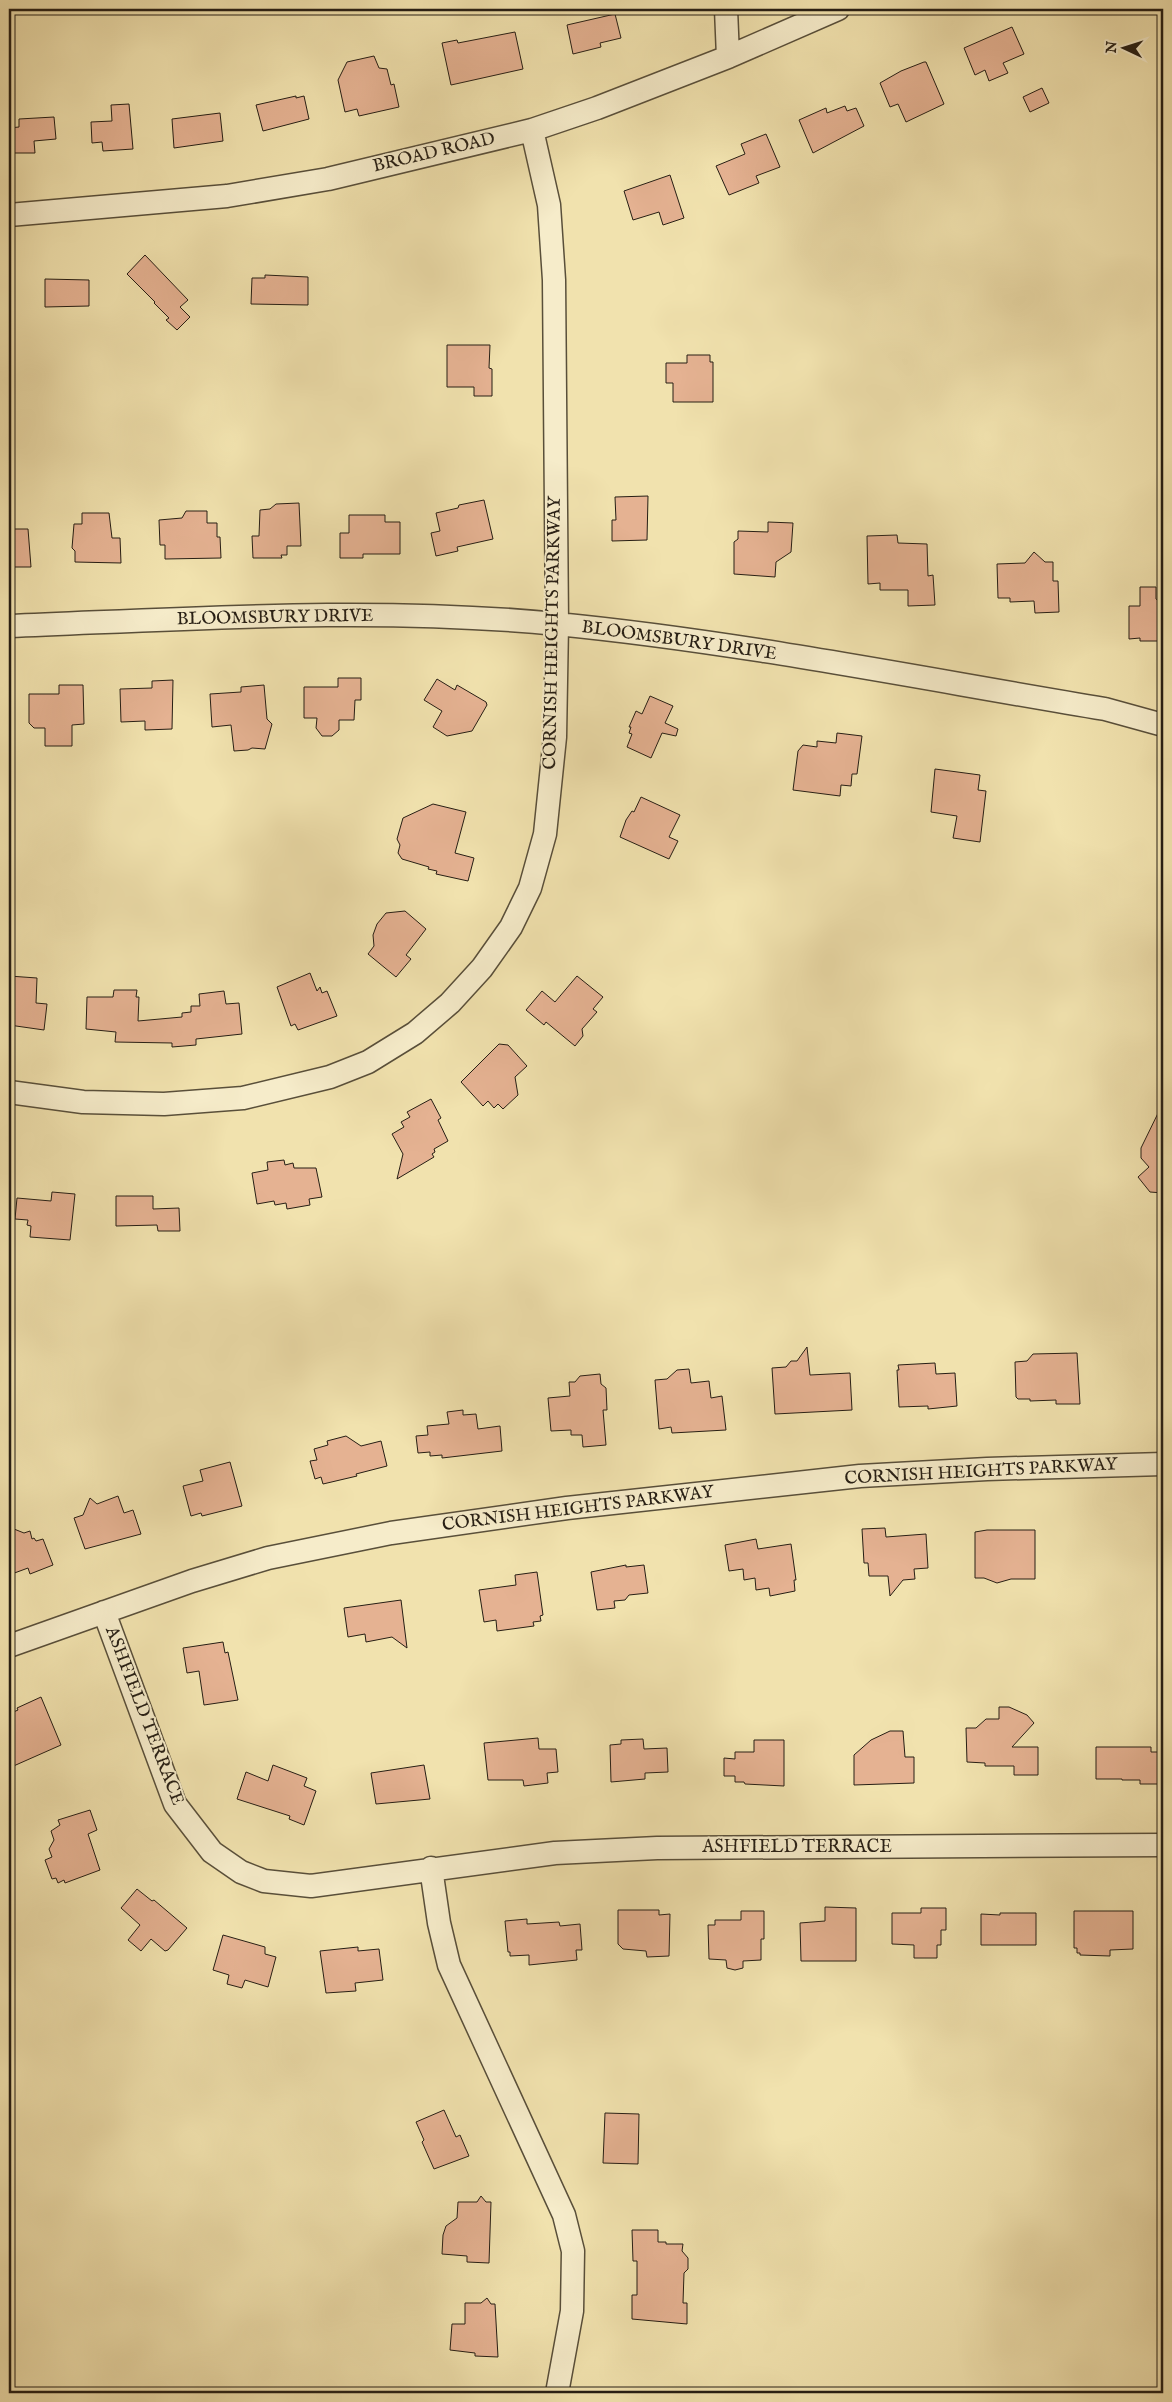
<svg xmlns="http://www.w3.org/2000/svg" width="1172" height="2402" font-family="'IM FELL English',serif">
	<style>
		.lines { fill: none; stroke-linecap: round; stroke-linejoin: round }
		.stream { stroke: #6c7e6f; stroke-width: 6 }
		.building { fill: #e5b292; stroke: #261e14 }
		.minor-casing { stroke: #594f3a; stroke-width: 25 }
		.minor { stroke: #f6ecca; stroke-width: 22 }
		.labels { text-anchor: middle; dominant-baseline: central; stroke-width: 4; stroke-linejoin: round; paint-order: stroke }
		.street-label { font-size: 18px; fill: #261e14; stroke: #f6ecca }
	</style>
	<rect width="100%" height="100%" fill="#f1e2ae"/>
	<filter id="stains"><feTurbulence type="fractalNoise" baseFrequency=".004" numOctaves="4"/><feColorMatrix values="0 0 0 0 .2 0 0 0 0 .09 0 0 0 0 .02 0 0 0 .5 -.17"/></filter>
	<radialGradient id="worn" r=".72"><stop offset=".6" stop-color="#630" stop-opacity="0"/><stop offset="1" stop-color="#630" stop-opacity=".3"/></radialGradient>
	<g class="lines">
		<path class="stream" d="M9 1982H10"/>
	</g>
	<path class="building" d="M615 14 621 38 600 43 601 47 573 54 567 25Z
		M1012 27 1024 54 1003 63 1008 73 989 81 985 70 975 75 964 48Z
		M515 32 523 69 451 85 442 43 457 40 458 43Z
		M374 56 379 68 387 69 391 85 394 84 399 107 359 116 357 109 345 112 338 80 347 62Z
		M924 62H926L944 104 906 122 898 104 890 107 880 83 901 71Z
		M1042 88 1049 103 1030 112 1023 97Z
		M296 96V98L304 96 309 119 263 131 256 105Z
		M129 104 133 149 103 151 102 142 92 143 91 122 112 121 111 105Z
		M845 106 847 111 856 108 864 126 813 153 799 120 826 108 827 113Z
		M220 113 223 141 174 148 172 119Z
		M54 117 56 139 34 141 35 153H9V128L19 127V119Z
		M766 134 780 167 756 176 759 183 729 195 716 166 745 154 741 144Z
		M670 175 684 218 663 225 659 212 633 220 624 191Z
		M145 255 188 300 180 307 190 317 177 330 166 320 169 318 154 303 155 302 127 274Z
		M265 275 308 277V305L251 304 252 278H265Z
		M45 279 89 280V306L45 307Z
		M447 345H490L489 368 492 369V396H474V387H447Z
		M687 355H710V362H713V402H673V383H666V363H687Z
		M648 496 647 540 612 541V520H616L615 497Z
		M484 500 493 539 457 547 458 551 436 556 431 533 440 531 436 513 458 508 459 505Z
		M299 503 301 546H287V555H281L282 558H253L252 536H259L260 510 270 509 276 504Z
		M186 511H207V523H217V537H220L221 558 165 559V545H160L159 520 182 518Z
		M82 513H109L112 538H120L121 563 75 562V551L72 548 74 524H82Z
		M349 515H385V522H400V554H363V558H340V533H349Z
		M768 522 793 523 791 552 776 562 775 577 734 574V542L738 539V531L768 532Z
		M9 529H28L31 567H10Z
		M897 535 898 543 927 544 928 576 933 575 935 605 908 606V590H880V583L868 584 867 536Z
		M1034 552 1045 562H1053V581H1058L1059 612 1035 613 1034 601 1010 602V598H998L997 564 1025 563Z
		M1140 587H1156V599L1163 604V641H1140V638L1129 639V606H1140Z
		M338 678H361V700H355L354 720H339V730L332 736H322L316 728 317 718H304V687H338Z
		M437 679 455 690 457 685 486 702 487 705 472 731 447 736 433 727 442 711 424 700Z
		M173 680 172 729 145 730V721L121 722 120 689 152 688V681Z
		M59 685H83L84 724 72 725V746H45V728H34L29 723V694H59Z
		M264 685 267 719 272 724 265 749 252 748 248 750 234 751 231 725 212 727 210 694 241 692V687Z
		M650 696 673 706 665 723 678 729 676 736 662 733 651 758 627 747 632 734 629 733 631 727H629L636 711 642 714Z
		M837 733 862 736 857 774H852L851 786 841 785 840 796 793 790 798 751 803 745 817 747V741L836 743Z
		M935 769 980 775 978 790 986 791 980 842 953 838 957 816 931 812Z
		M641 797 680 815 669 837 678 841 669 859 620 837 626 820 632 811 634 812Z
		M433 804 466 812 455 853 474 858 468 881 436 874 437 871 428 869 429 867 402 859 398 853 400 845 397 839 403 818Z
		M405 911 426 929 406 955 411 959 396 977 368 954 374 946 373 935 377 924 386 913Z
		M310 973 317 991 320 987 322 993 327 991 337 1016 298 1030 295 1024 291 1026 277 987Z
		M9 976 37 978 36 1003 47 1004 44 1030 9 1025Z
		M577 976 603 997 593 1009 597 1012 582 1029 583 1036 575 1046 546 1022 544 1025 526 1010 542 991 555 1002Z
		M114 990H137L136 997H139L138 1021 182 1017V1013L191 1012V1006H200L199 994 224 991 226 1004 239 1003 242 1034 196 1039V1045L172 1047V1043L115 1042 116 1032 86 1029 87 997H113Z
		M499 1044 508 1045 527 1066 515 1077 518 1095 503 1109 498 1104 494 1108 488 1101 483 1106 461 1082Z
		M431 1099 441 1118 438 1120 448 1141 434 1149 435 1152 432 1154 434 1157 397 1179 403 1154 392 1134 404 1127 401 1122 410 1117 407 1112Z
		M1163 1103V1193L1150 1192 1138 1177 1149 1167 1141 1158V1148Z
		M284 1160 285 1165 293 1163 294 1168H316L322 1197 309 1199 310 1205 287 1209 286 1203 275 1205 274 1201 257 1204 252 1173 268 1170 267 1162Z
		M52 1192 75 1194 70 1240 30 1237 31 1226 27 1225 28 1220 15 1219 17 1198 51 1201Z
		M116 1196H153V1209L179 1208 180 1231H158L157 1225 116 1226Z
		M807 1347 810 1375 850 1373 852 1410 775 1414 772 1368 786 1367 791 1361H797Z
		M1077 1353 1080 1404H1056V1400L1030 1401V1399H1018L1016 1397 1015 1362 1027 1361 1033 1354Z
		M935 1363 936 1374 955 1373 957 1406 928 1409V1406L899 1407 897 1370H899L898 1365Z
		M689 1369 691 1383 709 1381 711 1398 722 1396 726 1430 672 1433 671 1427 659 1429 655 1380 667 1379 677 1370Z
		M600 1374 601 1384 606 1388 607 1410H603L606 1445 583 1447 582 1435H571V1430L551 1431 548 1398 570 1396 569 1382H575L580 1376Z
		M463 1410V1415L476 1414 478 1429 500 1426 502 1451 442 1458V1455L430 1456V1452L418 1453 416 1436 428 1435 427 1426 449 1424 447 1412Z
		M346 1436 361 1446 381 1441 387 1466 356 1474 357 1476 323 1484 321 1477 315 1479 310 1461 317 1460 314 1449 328 1445 327 1441Z
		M230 1462 242 1506 202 1516 201 1513 191 1516 183 1486 203 1481 200 1470Z
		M118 1496 124 1513 133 1510 141 1534 85 1549 74 1518 83 1515 90 1498 97 1504Z
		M9 1527 24 1533 30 1531 32 1539 34 1538 36 1541 43 1539 53 1565 30 1574 28 1568 9 1575Z
		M885 1528 886 1537 926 1534 928 1568 914 1569 915 1579 903 1580 890 1596 888 1576H869L868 1563H864L862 1529Z
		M987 1530H1035V1579H1011L997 1583 984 1578H975V1532Z
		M756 1539 758 1549 791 1544 796 1580H794L795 1591 770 1596 769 1588 756 1590 755 1578 744 1580 743 1569 729 1571 725 1545Z
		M626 1565V1567L644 1565 648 1593 629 1595 625 1600 614 1601 615 1608 597 1610 591 1572Z
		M537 1572 543 1615 540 1616 541 1621 533 1622 534 1626 497 1631 496 1620 484 1622 479 1590 516 1585 515 1575Z
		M401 1600 407 1648 392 1637 366 1642 365 1634 348 1637 344 1608Z
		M223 1642 225 1653 228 1652 238 1700 204 1705 199 1671 187 1673 183 1648Z
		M41 1697 61 1745 9 1768V1714L18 1710 17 1708Z
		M999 1707H1009L1027 1715 1034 1723 1012 1747H1038V1775H1014V1766H985V1763L967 1762 966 1728H976L986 1719H999Z
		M890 1731H903L905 1757H914V1783L854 1785V1755L871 1740Z
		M538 1738 539 1749H556L558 1772 547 1773 548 1783 524 1786 523 1780H488L484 1743Z
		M643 1739 644 1749 667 1748 668 1772 645 1773V1779L611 1782 610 1745 621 1744V1740Z
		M754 1740H784V1786L745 1784 744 1782H735V1776H724V1758L735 1759V1752H754Z
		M1096 1747H1151V1752H1163V1784H1140V1780H1122V1779H1096Z
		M273 1765 307 1778 304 1786 316 1791 304 1825 289 1819 290 1816 237 1799 246 1772 268 1781Z
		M424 1765 430 1799 376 1804 371 1773Z
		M90 1810 97 1830 88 1834 100 1870 65 1883 64 1880 58 1883 56 1878 52 1879 45 1860 52 1857 49 1849 54 1840 51 1831 60 1825 58 1820Z
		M137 1889 152 1901 154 1900 187 1928 168 1950 165 1951 151 1939 141 1951 128 1940 140 1925 121 1908Z
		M825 1907 856 1908V1961H801L800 1923 825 1921Z
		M921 1908H946V1930H941V1945H937V1958H914V1945L892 1944V1913H921Z
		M618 1910H659V1915L670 1914 669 1956 647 1957 646 1951 623 1949 618 1944Z
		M741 1911H764V1939H761V1960L743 1961V1968L735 1970 727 1968 726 1960 709 1959 708 1925H715V1920H741Z
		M1074 1911H1133V1949L1110 1950V1956L1080 1955V1953H1077V1948H1074Z
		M1000 1913H1036V1945H981V1914L1000 1915Z
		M527 1919V1924L559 1922 560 1926 580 1924 582 1950H576L577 1960 529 1965V1955L510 1956V1952H508L505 1921Z
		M223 1935 265 1947V1954L276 1957 268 1987 245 1980 242 1988 227 1984 229 1975 213 1970Z
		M358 1947V1951L379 1949 383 1980 355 1983 356 1991 326 1993 320 1951Z
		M444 2110 456 2137 460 2135 469 2156 434 2169 422 2142 424 2140 416 2122Z
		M605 2113 639 2114 638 2164 603 2163Z
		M481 2196 486 2202H491L489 2263 467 2262V2256L442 2254 443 2235 446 2226 457 2218 458 2202H477Z
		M632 2230H658V2242H666V2244H683L682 2251 688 2258V2269L684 2273 683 2303H687V2324L632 2319V2295H637V2261H633Z
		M487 2298 491 2304H495L498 2357 475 2356V2353L450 2350 452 2324H465V2303H481Z"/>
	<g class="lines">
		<g class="minor-casing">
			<path id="minor" d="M726 9 728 57
				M9 215 227 196 328 179 532 130 597 108 728 57 838 9
				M9 626C191 619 375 606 557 624 741 642 923 679 1105 709L1163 725
				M9 1092 83 1102 164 1104 243 1098 330 1077 368 1062 415 1033 450 1003 482 968 511 927 530 888 545 834 555 737 557 624 554 280 549 205 532 130
				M104 1612 175 1804 212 1852 241 1872 264 1881 311 1886 555 1853 657 1848 1163 1845
				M9 1646 192 1581 268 1558 391 1533 567 1508 860 1476 987 1469 1163 1464
				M431 1868 439 1923 449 1965 564 2215 573 2251 572 2311 557 2393"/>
		</g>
		<use href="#minor" class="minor"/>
	</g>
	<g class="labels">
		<g class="street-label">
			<text transform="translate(434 153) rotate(-13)">BROAD ROAD</text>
			<text transform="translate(275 618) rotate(-1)">BLOOMSBURY DRIVE</text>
			<text transform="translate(553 633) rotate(-89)">CORNISH HEIGHTS PARKWAY</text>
			<text transform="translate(679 641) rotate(8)">BLOOMSBURY DRIVE</text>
			<text transform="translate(981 1472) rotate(-3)">CORNISH HEIGHTS PARKWAY</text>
			<text transform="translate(578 1509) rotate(-7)">CORNISH HEIGHTS PARKWAY</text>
			<text transform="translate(144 1716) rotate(69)">ASHFIELD TERRACE</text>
			<text x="797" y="1847">ASHFIELD TERRACE</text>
		</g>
	</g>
	<rect width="1172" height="2402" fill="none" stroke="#f1e2ae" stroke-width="30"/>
	<rect x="10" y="10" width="1152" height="2382" fill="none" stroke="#261e14" stroke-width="2.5"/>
	<rect x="15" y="15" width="1142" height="2372" fill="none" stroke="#261e14"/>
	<g transform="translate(1124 48) rotate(274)" stroke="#f6ecca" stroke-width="4" paint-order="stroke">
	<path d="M0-4L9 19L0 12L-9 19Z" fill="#261e14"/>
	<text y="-8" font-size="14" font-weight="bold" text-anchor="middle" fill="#261e14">N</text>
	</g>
	<rect width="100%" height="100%" filter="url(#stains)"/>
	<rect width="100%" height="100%" fill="url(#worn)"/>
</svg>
